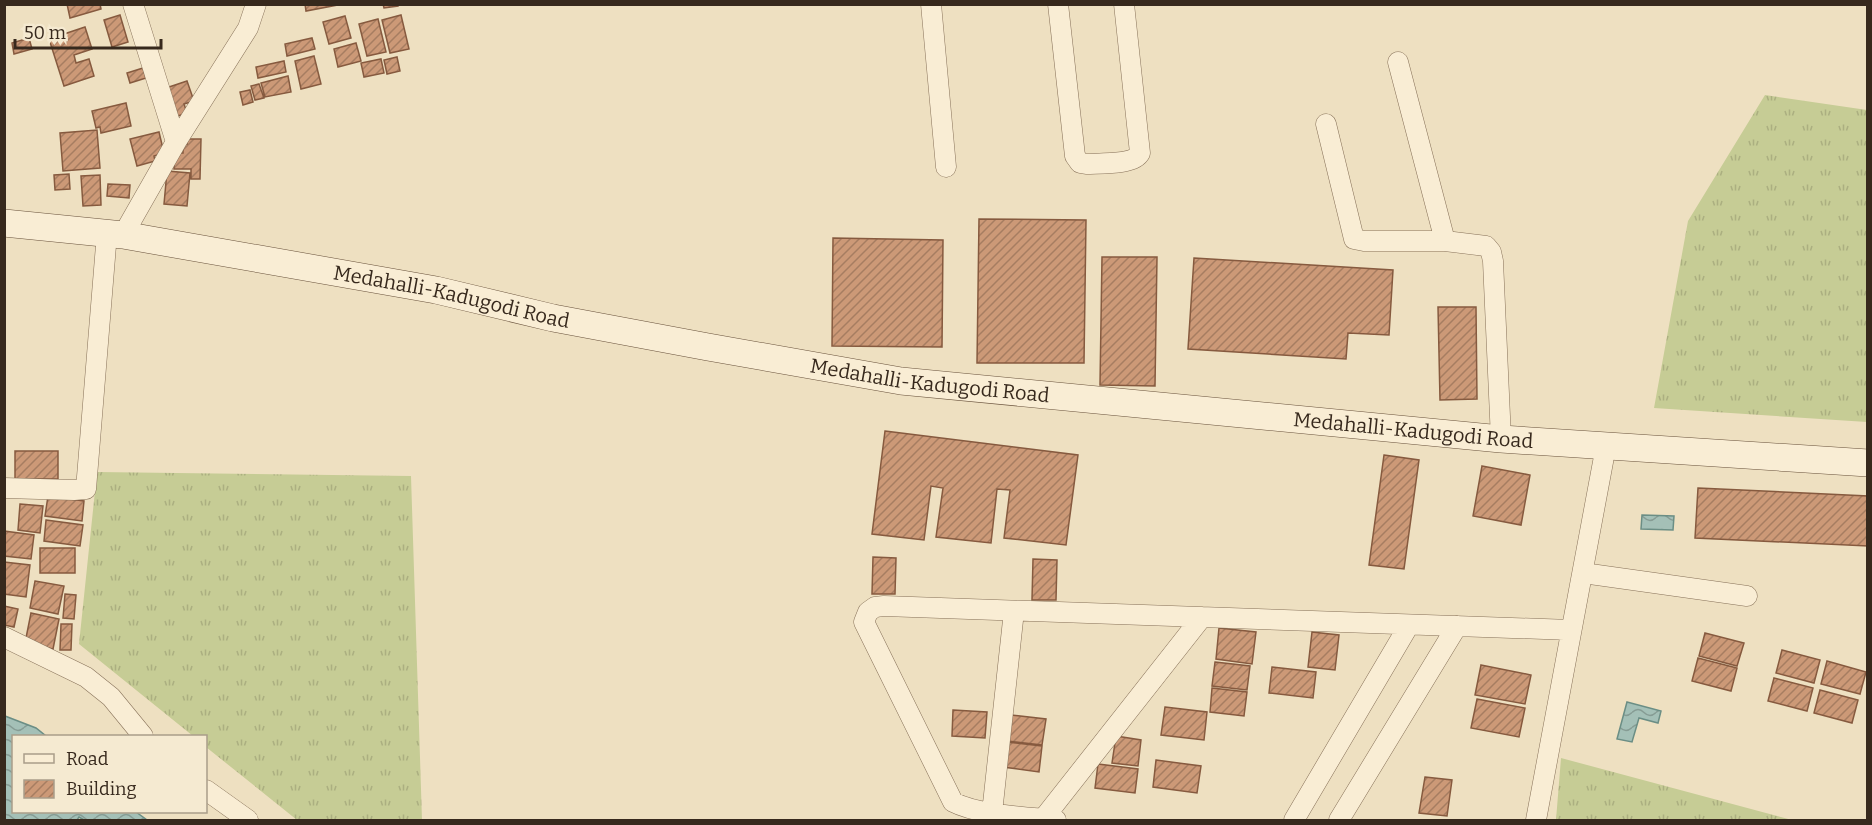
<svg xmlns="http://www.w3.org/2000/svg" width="1872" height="825" font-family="Bitter,serif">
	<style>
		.grass { fill: url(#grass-tufts) }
		.water { fill: url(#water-waves); stroke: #6b8e85; stroke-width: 1.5 }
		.building { fill: url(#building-hatch); stroke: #865a3f; stroke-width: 1.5 }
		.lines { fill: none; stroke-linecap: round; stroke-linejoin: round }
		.street-casing { stroke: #877159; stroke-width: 21 }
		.secondary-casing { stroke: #69523c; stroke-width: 28 }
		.street { stroke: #f9edd4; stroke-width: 20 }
		.secondary { stroke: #f9edd4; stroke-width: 27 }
		.labels { text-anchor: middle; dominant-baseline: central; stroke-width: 5; stroke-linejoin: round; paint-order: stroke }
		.street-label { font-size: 20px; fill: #37291d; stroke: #f5ead1 }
	</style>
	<defs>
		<pattern id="grass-tufts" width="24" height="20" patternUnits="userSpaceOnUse" patternTransform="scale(1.5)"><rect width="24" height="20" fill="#c6cc95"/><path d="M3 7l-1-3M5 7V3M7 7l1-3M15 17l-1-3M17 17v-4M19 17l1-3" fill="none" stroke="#abaf80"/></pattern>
		<pattern id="water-waves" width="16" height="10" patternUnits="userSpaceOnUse" patternTransform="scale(1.5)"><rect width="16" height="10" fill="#a4c0b7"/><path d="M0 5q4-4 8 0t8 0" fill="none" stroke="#869c94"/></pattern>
		<pattern id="building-hatch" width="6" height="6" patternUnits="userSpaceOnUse" patternTransform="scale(1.5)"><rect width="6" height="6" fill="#c97"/><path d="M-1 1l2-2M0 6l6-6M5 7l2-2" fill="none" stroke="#a67d61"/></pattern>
	</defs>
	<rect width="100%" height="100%" fill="#eee0c1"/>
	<path class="grass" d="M1765 95 1867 110V422L1654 408 1688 221Z
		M97 472 411 476 422 820H297L206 747V736H193L79 644Z
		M1561 758 1792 820H1556Z"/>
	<path class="water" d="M1642 515 1674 516 1673 530 1641 529Z
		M1627 702 1661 711 1658 723 1639 718 1632 742 1617 739Z
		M5 716 36 728 46 736H14V812H136L147 820H84L79 817 77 820H5Z"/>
	<path class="building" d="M67 4H100L101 9 70 18Z
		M305 4H343L306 11Z
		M383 4H398V6L384 8Z
		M120 15 128 42 112 47 104 20Z
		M401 15 409 49 390 53 382 20Z
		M345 16 351 38 329 44 323 22Z
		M378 19 386 52 367 56 359 24Z
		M85 27 92 49 74 55 76 63 89 59 94 76 64 86 49 39Z
		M29 38 32 49 14 54 12 43Z
		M312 38 315 49 287 56 285 44Z
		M356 43 361 61 338 67 334 49Z
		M314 56 321 84 301 89 295 61Z
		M397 57 400 71 387 74 384 60Z
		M381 59 384 73 364 77 361 63Z
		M284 61 286 72 258 78 256 67Z
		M143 68 146 78 130 83 127 73Z
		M288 76 291 92 265 97 261 83Z
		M187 81 194 101 184 104 187 113 175 117 166 88Z
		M259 84 264 98 255 100 251 86Z
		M250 90 253 102 243 105 240 92Z
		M126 103 131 126 101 133 100 127 96 128 92 111Z
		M97 130 100 168 63 171 60 133Z
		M159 132 164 153 154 156 155 161 137 166 130 139Z
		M187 139H201L200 179H191V169H174V153H183V143L187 144Z
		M167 171 190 173 187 206 164 204Z
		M69 174 70 189 55 190 54 175Z
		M100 175 101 205 83 206 81 176Z
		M108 184 130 185 129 198 107 196Z
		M979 219 1086 220 1084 363H977Z
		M833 238 943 240 942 347 832 346Z
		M1102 257H1157L1155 386 1100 385Z
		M1194 258 1393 270 1389 335 1348 333 1346 359 1188 349Z
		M1438 307H1476L1477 399 1440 400Z
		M885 431 1078 455 1066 545 1004 538 1010 490 997 489 991 543 936 537 943 488 931 486 924 540 872 534Z
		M15 451H58V479H15Z
		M1384 455 1419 460 1404 569 1369 565Z
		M1482 466 1530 475 1521 525 1473 516Z
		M1698 488 1868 496V546L1695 538Z
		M48 496 84 501 82 521 45 516Z
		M20 504 43 506 40 533 18 530Z
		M46 520 83 525 80 546 44 541Z
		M4 531 34 535 31 559 4 556Z
		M40 548H75V573H40Z
		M873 557 896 558 895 594H872Z
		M1033 559 1057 560 1056 600H1032Z
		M4 562 30 565 26 597 4 594Z
		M35 581 64 586 58 614 30 608Z
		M65 594 76 595 74 619 63 618Z
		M4 606 18 609 14 627 4 625Z
		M31 613 59 619 53 649 25 643Z
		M61 624H72L71 650H60Z
		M1219 628 1256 632 1252 664 1216 659Z
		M1312 632 1339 635 1335 670 1308 667Z
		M1705 633 1744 643 1737 666 1699 656Z
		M1782 650 1820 660 1814 683 1776 673Z
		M1698 658 1737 668 1731 691 1692 681Z
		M1827 661 1866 672 1860 694 1821 684Z
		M1215 662 1250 666 1247 690 1212 686Z
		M1481 665 1531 675 1525 704 1475 695Z
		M1272 667 1316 672 1313 698 1269 693Z
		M1774 678 1813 688 1807 711 1768 701Z
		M1212 688 1247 692 1244 716 1210 712Z
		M1820 690 1858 700 1852 723 1814 713Z
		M1477 699 1525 708 1519 737 1471 728Z
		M1165 707 1207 712 1204 740 1161 735Z
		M953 710 987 712 985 738 952 736Z
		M1011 715 1046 719 1042 745 1007 741Z
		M1116 736 1141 740 1138 766 1112 763Z
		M1007 742 1042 746 1039 772 1003 767Z
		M1156 760 1201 766 1197 793 1153 787Z
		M1098 764 1138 769 1135 793 1095 788Z
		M1425 777 1452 780 1447 816 1419 813Z"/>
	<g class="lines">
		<g class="street-casing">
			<path id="street" d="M133 4 176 142
				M931 4 946 167
				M1058 4 1075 156 1080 163 1086 164C1100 163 1134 165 1140 153L1124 4
				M1398 62 1445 241
				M1326 124 1354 239 1364 241H1445L1486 246 1491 252 1493 261 1501 439
				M123 235 176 142 248 28 256 4
				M4 488 74 490 86 489 107 233
				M1583 573 1747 596
				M4 637 86 677 111 697 143 736
				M206 790 248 820
				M992 813 1014 611
				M1043 819 1202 617
				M1056 820C1026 817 978 815 953 802L864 622 868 612 875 607 884 606 1571 630
				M1294 820 1409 625
				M1339 820 1457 626
				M1536 820 1606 446"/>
		</g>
		<g class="secondary-casing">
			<g id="secondary">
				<path id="s1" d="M4 223 123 235 436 290 553 318 708 347 901 381 1501 439 1868 463"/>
			</g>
		</g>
		<use href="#street" class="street"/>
		<use href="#secondary" class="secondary"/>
	</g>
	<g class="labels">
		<g class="street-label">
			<text stroke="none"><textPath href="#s1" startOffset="454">Medahalli-Kadugodi Road</textPath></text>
			<text stroke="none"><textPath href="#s1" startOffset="940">Medahalli-Kadugodi Road</textPath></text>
			<text stroke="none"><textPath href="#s1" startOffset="1426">Medahalli-Kadugodi Road</textPath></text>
		</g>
	</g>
	<rect width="1872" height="825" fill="none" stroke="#37291d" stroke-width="12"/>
	<rect x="12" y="735" width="195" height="78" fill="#f5ead1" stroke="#a99d89" stroke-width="1.5"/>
	<rect x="24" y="754" width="30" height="9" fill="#f9edd4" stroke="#a99d89" stroke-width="1.5"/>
	<text x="66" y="765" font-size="18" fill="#37291d">Road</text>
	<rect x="24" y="780" width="30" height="18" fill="url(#building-hatch)" stroke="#a99d89" stroke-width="1.5"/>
	<text x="66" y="795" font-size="18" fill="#37291d">Building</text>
	<path d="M15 39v9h146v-9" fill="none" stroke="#37291d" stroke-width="3"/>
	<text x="24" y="39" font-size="18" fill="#37291d" stroke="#f5ead1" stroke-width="4.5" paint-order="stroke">50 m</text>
</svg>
